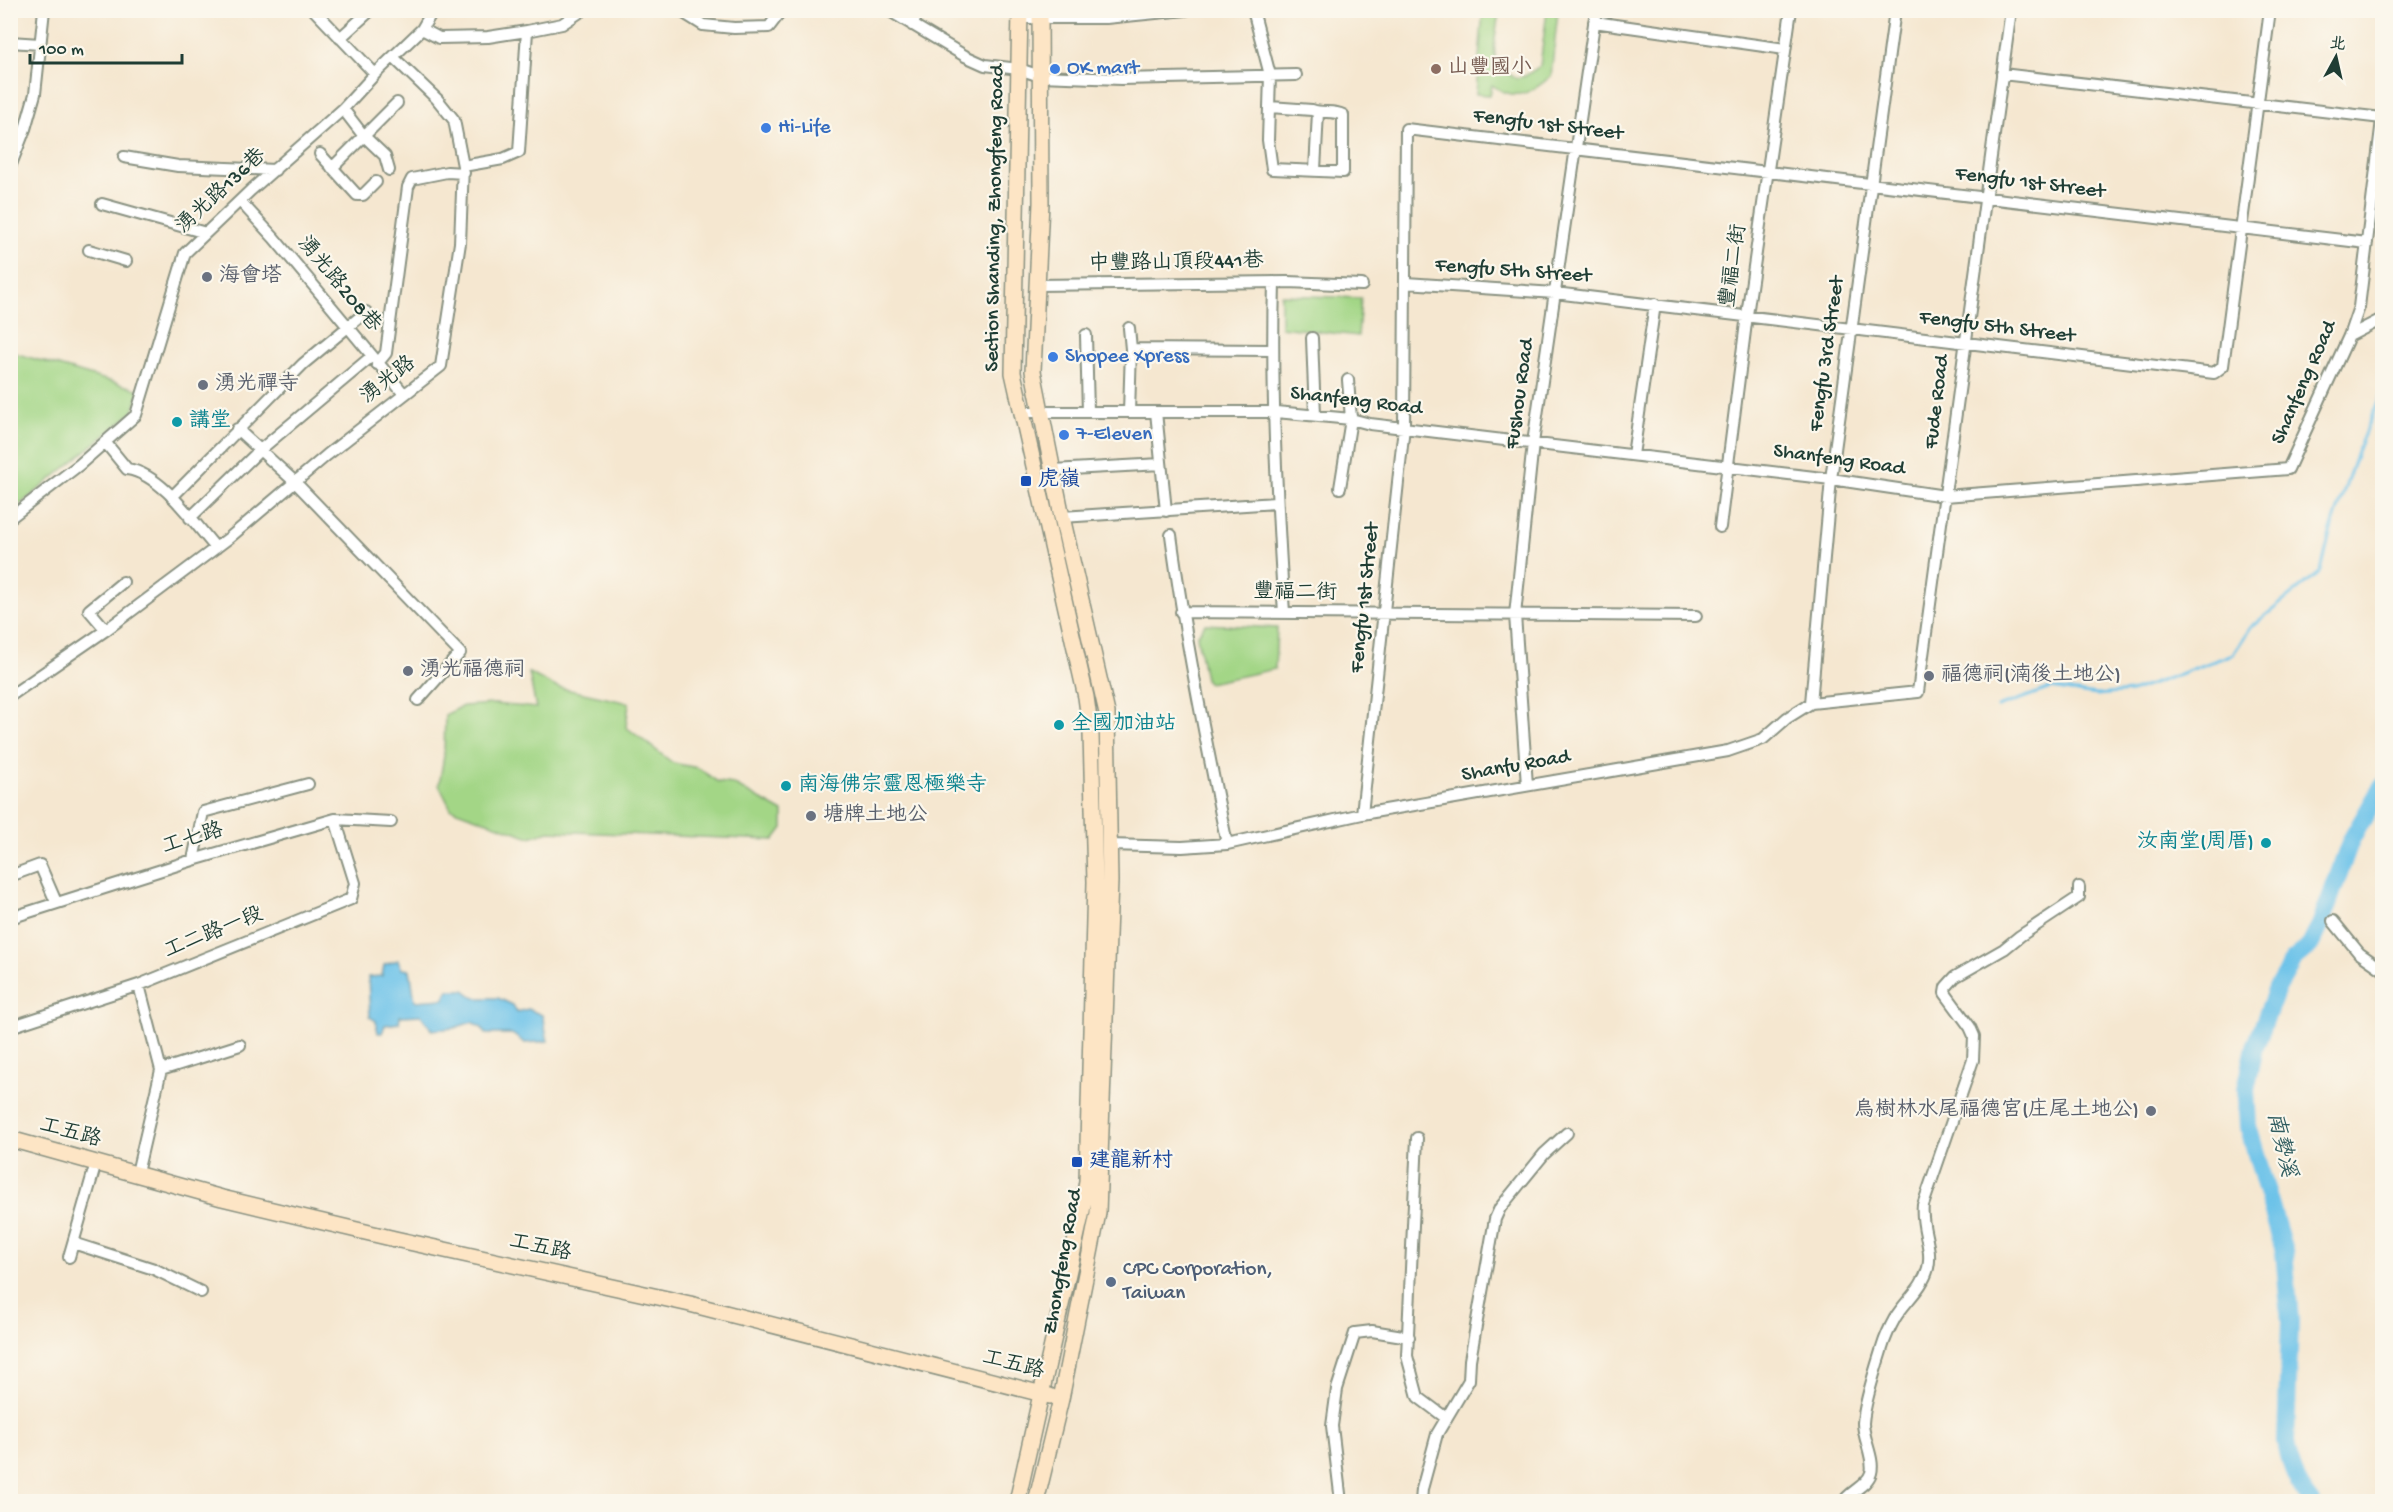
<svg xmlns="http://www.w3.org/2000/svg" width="2393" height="1512" font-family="'Gochi Hand','LXGW WenKai TC',sans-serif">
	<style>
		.green { fill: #a3d686; stroke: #618a5d; stroke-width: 1.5 }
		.water { fill: #6cc2e9; stroke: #46808e; stroke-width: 1.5 }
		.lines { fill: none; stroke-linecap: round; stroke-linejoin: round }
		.stream { stroke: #6cc2e9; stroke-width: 3 }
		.river { stroke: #6cc2e9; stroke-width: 18 }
		.street-casing { stroke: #8a9282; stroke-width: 14 }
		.secondary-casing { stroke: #8a9282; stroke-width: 18 }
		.street { stroke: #fff; stroke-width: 10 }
		.secondary { stroke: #fde5c5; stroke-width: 15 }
		.shop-dot { fill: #3f7fe0; stroke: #fbf7ec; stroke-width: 2 }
		.education-dot { fill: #8d6e63; stroke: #fbf7ec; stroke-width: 2 }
		.worship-dot { fill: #6b7280; stroke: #fbf7ec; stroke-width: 2 }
		.culture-dot { fill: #0f9aa8; stroke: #fbf7ec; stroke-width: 2 }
		.transit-dot { fill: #1a4fb4; stroke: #fbf7ec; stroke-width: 2 }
		.service-dot { fill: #5c6f8a; stroke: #fbf7ec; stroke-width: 2 }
		.labels { text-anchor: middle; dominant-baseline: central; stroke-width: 4.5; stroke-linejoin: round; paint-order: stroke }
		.shop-label { font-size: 21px; fill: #366cbe; stroke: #fbf7ec; text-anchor: start }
		.education-label { font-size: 21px; fill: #785e54; stroke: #fbf7ec; text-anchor: start }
		.street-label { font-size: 21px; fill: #1f3d34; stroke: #fbf7ec }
		.worship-label { font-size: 21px; fill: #5b616d; stroke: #fbf7ec; text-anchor: start }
		.culture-label { font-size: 21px; fill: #0d838f; stroke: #fbf7ec; text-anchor: start }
		.transit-label { font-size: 21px; fill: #164399; stroke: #fbf7ec; text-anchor: start }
		.service-label { font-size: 21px; fill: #4e5e75; stroke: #fbf7ec; text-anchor: start }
		.water-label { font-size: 22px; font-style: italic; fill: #325e61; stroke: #fbf7ec }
	</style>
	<rect width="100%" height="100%" fill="#fbf7ec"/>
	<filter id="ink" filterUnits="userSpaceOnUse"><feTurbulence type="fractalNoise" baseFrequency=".0167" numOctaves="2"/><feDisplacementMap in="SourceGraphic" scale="12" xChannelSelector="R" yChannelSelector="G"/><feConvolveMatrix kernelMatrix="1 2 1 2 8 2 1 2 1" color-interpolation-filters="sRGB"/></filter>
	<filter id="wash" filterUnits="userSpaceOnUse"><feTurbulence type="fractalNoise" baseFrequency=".008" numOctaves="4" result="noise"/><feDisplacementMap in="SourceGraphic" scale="24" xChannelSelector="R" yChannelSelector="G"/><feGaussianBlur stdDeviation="1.35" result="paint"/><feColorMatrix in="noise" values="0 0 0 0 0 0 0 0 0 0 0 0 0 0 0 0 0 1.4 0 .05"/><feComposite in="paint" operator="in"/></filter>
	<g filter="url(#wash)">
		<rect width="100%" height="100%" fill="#f5e7d0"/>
		<path class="green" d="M1483 11H1499C1496 40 1484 63 1516 78L1525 76 1540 66 1547 11H1558L1551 76C1531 94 1515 102 1492 85L1490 95 1476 94Z
			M1281 295 1361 298 1358 336 1281 327Z
			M11 352 140 390 133 412 11 512Z
			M1205 624 1277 628 1275 669 1209 683 1205 679 1197 636Z
			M529 673 556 687 629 703 626 727 673 763 698 768 718 782 733 784 783 812V828L774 840 549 831 530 837 451 809 439 785 444 756 445 715 463 706 494 704 536 708Z"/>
		<path class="water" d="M398 960 402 969 410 970 415 1001 444 999 448 990H464L475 998H498L513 1005 517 1012 528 1009 542 1015 548 1041 525 1043 512 1034H486L482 1028 472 1022 454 1028 432 1030 421 1015 400 1016 399 1023 385 1025 382 1033H378L376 1021 370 1017 368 977 382 976 384 965Z"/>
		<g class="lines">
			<path class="stream" d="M1998 707 2051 688 2096 695 2131 692 2233 654 2251 627 2321 571 2330 533 2358 449 2382 392"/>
			<path class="river" d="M2312 1502C2296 1483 2290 1466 2286 1442L2290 1321 2284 1251 2248 1126 2246 1089 2255 1047 2277 988 2293 960 2310 946 2321 923 2351 840 2382 786"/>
		</g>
	</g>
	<g filter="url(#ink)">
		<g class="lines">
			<g class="street-casing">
				<path id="street" d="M314 10 375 74
					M679 10 703 25 734 28 769 27 782 10
					M888 10 965 56 985 65 1019 69 1040 76 1121 79 1296 75
					M1253 10 1270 75 1268 140 1272 169 1343 172V115C1333 110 1322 114 1312 110L1270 107
					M1020 18H1106L1186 10
					M1594 22 1785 49
					M912 25 920 10
					M422 29 433 10
					M340 38 371 10
					M10 42 40 44
					M393 57 437 99 454 120 463 166
					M2002 74 2382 118
					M343 109 363 135 385 156 389 170
					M320 154 357 195H363L376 182
					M124 157 178 166 275 170
					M10 167 25 129 35 94 44 10
					M332 168 397 103
					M1315 170 1318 112
					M240 201 274 238 404 394
					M102 204 206 233
					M89 250 126 261
					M1274 282C1271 392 1277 503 1284 613
					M1406 283 1555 293 2214 373 2223 366 2270 10
					M1037 285 1288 282 1362 285
					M1129 328 1131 349 1129 412
					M1086 335 1088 412
					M2349 336 2382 319
					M1312 338 1315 415
					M1131 349 1272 350
					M377 364 386 353 408 187 412 179 447 172 464 173
					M1020 412H1276L1351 419 1370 424 1831 479 1945 496 2288 469 2349 336 2359 307 2382 120
					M1156 412 1166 511
					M237 429 295 482 460 653 418 700
					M105 442 127 469C162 474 194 523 216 548
					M1633 455 1655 304
					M1053 470 1161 464
					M1340 488 1351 419 1348 380
					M172 497 303 364 366 312
					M1062 517 1276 503
					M10 518 79 465 136 415 185 253 251 190 343 109 375 74 422 29 439 38 488 37 527 31
					M190 518 260 450 372 356
					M1720 527 1747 315 1791 10
					M1171 535C1185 639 1206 741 1227 844
					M1181 612 1696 616
					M106 630 89 610 123 582
					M10 696 106 630 229 538 327 455 441 366 460 243 463 166 503 159 519 152 527 31 562 24 583 10
					M1811 703 1831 479 1895 10
					M1527 785 1515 615 1533 443 1596 10
					M1362 814 1404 427 1406 129 2367 243
					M1109 845 1182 847 1227 844 1362 814 1728 751 1763 739 1787 718 1811 703 1918 692 2011 10
					M193 860 203 812 308 784
					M10 876 40 865 56 902
					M10 918 193 860 335 819 391 822
					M2333 921 2359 953 2382 969
					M10 1027 139 985 351 899 355 883 335 819
					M161 1070 240 1045
					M1417 1138 1407 1356 1418 1397 1446 1418
					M137 1173 161 1070 139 985
					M73 1243 154 1269 201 1292
					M69 1257 96 1163
					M1341 1502 1332 1426 1337 1389 1355 1333 1372 1331 1409 1337
					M1421 1502 1422 1489 1437 1434 1469 1380 1470 1360 1495 1219 1500 1208 1544 1154 1567 1133
					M1843 1502C1850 1491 1867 1486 1871 1473 1875 1459 1863 1439 1863 1423 1864 1404 1876 1367 1882 1348 1885 1338 1890 1327 1895 1318 1905 1301 1923 1288 1928 1268 1933 1247 1920 1227 1923 1205L1973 1060 1974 1036 1970 1027 1945 993 1946 987 1955 977 2004 949 2020 936 2079 897V887"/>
			</g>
			<g class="secondary-casing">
				<path id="secondary" d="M10 1139 222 1198 395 1239 690 1304 1050 1396
					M1017 1502 1082 1211 1087 1181 1095 882 1091 734 1086 697 1013 373 1020 10
					M1036 1502 1061 1399 1098 1213 1110 881 1107 713 1062 517 1033 371 1041 203 1040 10"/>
			</g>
			<use href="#street" class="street"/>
			<use href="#secondary" class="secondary"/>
		</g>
	</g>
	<g class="shop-dot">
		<circle cx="1055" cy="69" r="6"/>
		<circle cx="766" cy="128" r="6"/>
		<circle cx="1053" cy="357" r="6"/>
		<circle cx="1064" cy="435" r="6"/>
	</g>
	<circle class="education-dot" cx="1436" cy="69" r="6"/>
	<g class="worship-dot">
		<circle cx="207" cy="277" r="6"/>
		<circle cx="203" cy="385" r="6"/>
		<circle cx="408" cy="671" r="6"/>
		<circle cx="1929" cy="676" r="6"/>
		<circle cx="811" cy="816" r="6"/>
		<circle cx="2151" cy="1111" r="6"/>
	</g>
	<g class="culture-dot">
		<circle cx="177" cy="422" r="6"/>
		<circle cx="1059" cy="725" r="6"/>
		<circle cx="786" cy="786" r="6"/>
		<circle cx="2266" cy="843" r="6"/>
	</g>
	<g class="transit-dot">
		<rect x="1020" y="475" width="12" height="12" rx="3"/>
		<rect x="1071" y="1156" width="12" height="12" rx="3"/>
	</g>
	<circle class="service-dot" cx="1111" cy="1282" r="6"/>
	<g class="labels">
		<g class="shop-label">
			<text x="1067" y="69">OK mart</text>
			<text x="778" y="128">Hi-Life</text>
			<text x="1065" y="357">Shopee Xpress</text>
			<text x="1076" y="435">7-Eleven</text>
		</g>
		<g class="education-label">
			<text x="1448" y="69">山豐國小</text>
		</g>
		<g class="street-label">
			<text transform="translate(1548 126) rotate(7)">Fengfu 1st Street</text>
			<text transform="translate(2030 184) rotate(7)">Fengfu 1st Street</text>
			<text transform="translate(222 192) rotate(-43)">湧光路136巷</text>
			<text transform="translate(996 218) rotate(-89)">Section Shanding, Zhongfeng Road</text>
			<text transform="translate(1176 264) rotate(-1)">中豐路山頂段441巷</text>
			<text transform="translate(1735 266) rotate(-82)">豐福二街</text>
			<text transform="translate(1513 272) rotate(4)">Fengfu 5th Street</text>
			<text transform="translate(338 285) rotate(50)">湧光路208巷</text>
			<text transform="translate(1997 328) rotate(7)">Fengfu 5th Street</text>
			<text transform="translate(1828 354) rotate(-82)">Fengfu 3rd Street</text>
			<text transform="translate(389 381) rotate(-38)">湧光路</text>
			<text transform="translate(2305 383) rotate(-66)">Shanfeng Road</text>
			<text transform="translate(1521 394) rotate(-82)">Fushou Road</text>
			<text transform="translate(1356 402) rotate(7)">Shanfeng Road</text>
			<text transform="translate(1938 402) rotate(-83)">Fude Road</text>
			<text transform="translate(1839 461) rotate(8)">Shanfeng Road</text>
			<text transform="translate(1295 594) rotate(1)">豐福二街</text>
			<text transform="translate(1366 598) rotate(-84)">Fengfu 1st Street</text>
			<text transform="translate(1516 767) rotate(-10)">Shanfu Road</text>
			<text transform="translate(193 840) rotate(-17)">工七路</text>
			<text transform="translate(214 934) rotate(-22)">工二路一段</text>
			<text transform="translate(70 1134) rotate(15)">工五路</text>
			<text transform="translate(540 1249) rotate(12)">工五路</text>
			<text transform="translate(1064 1262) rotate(-80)">Zhongfeng Road</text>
			<text transform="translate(1013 1366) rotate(14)">工五路</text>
		</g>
		<g class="worship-label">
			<text x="219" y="277">海會塔</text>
			<text x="215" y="385">湧光禪寺</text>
			<text x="420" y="671">湧光福德祠</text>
			<text x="1941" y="676">福德祠(湳後土地公)</text>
			<text x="823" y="816">塘牌土地公</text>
			<text x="2139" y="1111" text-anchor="end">烏樹林水尾福德宮(庄尾土地公)</text>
		</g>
		<g class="culture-label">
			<text x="189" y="422">講堂</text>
			<text x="1071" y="725">全國加油站</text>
			<text x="798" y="786">南海佛宗靈恩極樂寺</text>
			<text x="2254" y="843" text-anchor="end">汝南堂(周厝)</text>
		</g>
		<g class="transit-label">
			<text x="1038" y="481">虎嶺</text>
			<text x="1089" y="1162">建龍新村</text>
		</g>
		<g class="service-label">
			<text x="1123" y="1270">CPC Corporation,<tspan x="1123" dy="24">Taiwan</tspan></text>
		</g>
		<g class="water-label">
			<text transform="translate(2280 1145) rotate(77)">南勢溪</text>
		</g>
	</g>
	<rect width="2393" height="1512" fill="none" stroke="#fbf7ec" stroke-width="36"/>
	<g transform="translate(2336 57) rotate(8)" stroke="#fbf7ec" stroke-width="4.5" paint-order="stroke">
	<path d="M0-4.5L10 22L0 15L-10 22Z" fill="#1f3d34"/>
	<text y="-9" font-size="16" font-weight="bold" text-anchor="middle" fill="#1f3d34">北</text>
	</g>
	<path d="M30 54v9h152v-9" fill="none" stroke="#1f3d34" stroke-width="3"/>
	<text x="39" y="54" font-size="18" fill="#1f3d34" stroke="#fbf7ec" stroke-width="4.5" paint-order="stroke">100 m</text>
</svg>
